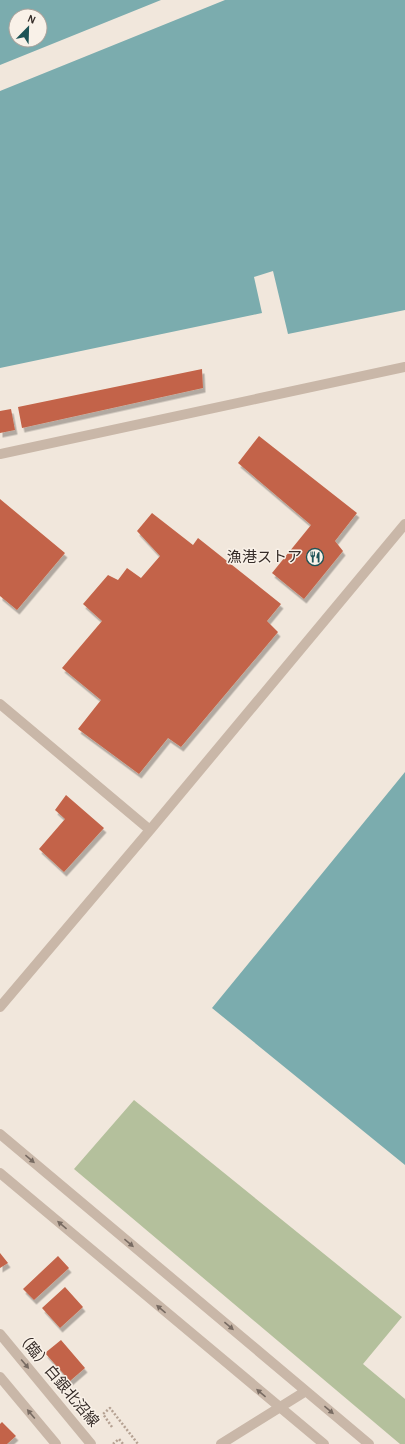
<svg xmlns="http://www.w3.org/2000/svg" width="405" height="1444" font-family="'Alegreya Sans','Noto Sans JP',sans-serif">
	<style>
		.green { fill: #b4c09c }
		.water { fill: #7bacae; fill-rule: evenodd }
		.building { fill: #c36448; filter: url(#shadow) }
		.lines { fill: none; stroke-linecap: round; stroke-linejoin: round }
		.path { stroke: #b5a192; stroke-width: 2.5; stroke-dasharray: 2 2; stroke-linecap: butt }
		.minor { stroke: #c9b7a8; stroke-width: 10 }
		.oneway { fill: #786b62 }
		.labels { text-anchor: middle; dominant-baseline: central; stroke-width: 3; stroke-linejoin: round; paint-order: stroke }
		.poi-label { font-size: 15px; fill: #362c28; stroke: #f9f1e8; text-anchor: end }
		.street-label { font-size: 15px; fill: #362c28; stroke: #f9f1e8 }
	</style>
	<defs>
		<filter id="shadow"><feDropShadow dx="2.5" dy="4.5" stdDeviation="0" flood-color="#0004"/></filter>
	</defs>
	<rect width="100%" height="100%" fill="#f1e7dc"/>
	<path class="green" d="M134 1100 402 1317 363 1364 405 1399V1444H400L74 1169Z"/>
	<path class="water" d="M0 0H161L0 65ZM16 16H40V40H16Z
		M225 0H405V310L288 334 273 271 254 277 262 313 0 368V91Z
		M405 772V1165L212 1008Z"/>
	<path class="building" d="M202 369 203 388 22 428 18 407Z
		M11 409 15 430 0 433V411Z
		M259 436 357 513 335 541 343 551 304 599 272 573 311 525 238 463Z
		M0 499 65 553 17 610 0 596Z
		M152 513 193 545 198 538 281 604 267 621 278 632 181 747 168 738 139 774 78 729 101 700 62 668 102 621 83 604 108 575 118 580 127 568 141 578 160 556 137 531Z
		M66 795 104 828 64 872 39 849 65 819 55 810Z
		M0 1253 8 1263 0 1268Z
		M58 1256 69 1268 34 1300 23 1289Z
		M65 1287 83 1307 60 1328 42 1308Z
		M61 1340 85 1368 70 1381 45 1353Z
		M2 1422 16 1436 7 1444H0V1424Z"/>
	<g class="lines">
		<path class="path" d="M112 1427 103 1414 110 1408 138 1444
			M113 1444 119 1439 123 1444"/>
		<path class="minor" d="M0 454 405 367
			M0 704 150 830
			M0 1007 150 830 405 524
			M0 1134 369 1444
			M0 1173 324 1444
			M0 1334 91 1444
			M0 1377 56 1444
			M221 1444 306 1391"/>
	</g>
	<defs><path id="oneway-solid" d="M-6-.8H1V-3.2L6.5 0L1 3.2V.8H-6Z"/></defs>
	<g class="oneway">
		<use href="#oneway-solid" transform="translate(30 1159) rotate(40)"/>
		<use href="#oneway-solid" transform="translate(62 1225) rotate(-140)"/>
		<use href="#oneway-solid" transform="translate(129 1243) rotate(40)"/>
		<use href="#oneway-solid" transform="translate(161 1309) rotate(-140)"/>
		<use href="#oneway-solid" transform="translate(229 1326) rotate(40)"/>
		<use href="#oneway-solid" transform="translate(25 1364) rotate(50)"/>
		<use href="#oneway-solid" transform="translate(261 1393) rotate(-140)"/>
		<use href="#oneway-solid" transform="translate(329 1410) rotate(40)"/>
		<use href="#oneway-solid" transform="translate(31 1414) rotate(-130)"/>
	</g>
	<defs>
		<g id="restaurant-ring" transform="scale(0.9)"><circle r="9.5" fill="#f9f1e8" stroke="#1e5356" stroke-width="1.5"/><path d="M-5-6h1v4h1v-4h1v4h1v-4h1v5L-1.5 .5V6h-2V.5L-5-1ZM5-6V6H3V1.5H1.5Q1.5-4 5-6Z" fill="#1e5356"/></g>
	</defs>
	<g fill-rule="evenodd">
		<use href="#restaurant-ring" x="315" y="557"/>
	</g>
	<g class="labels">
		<g class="poi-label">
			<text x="302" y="557">漁港ストア</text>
		</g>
		<g class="street-label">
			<text transform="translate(57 1379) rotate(50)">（臨）白銀北沼線</text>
		</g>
	</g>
	<g transform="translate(28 28) rotate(23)"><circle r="19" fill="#f9f1e8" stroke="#aba29b"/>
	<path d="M0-3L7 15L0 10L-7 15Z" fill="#1e5356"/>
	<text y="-6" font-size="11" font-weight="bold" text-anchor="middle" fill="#362c28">N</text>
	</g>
</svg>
